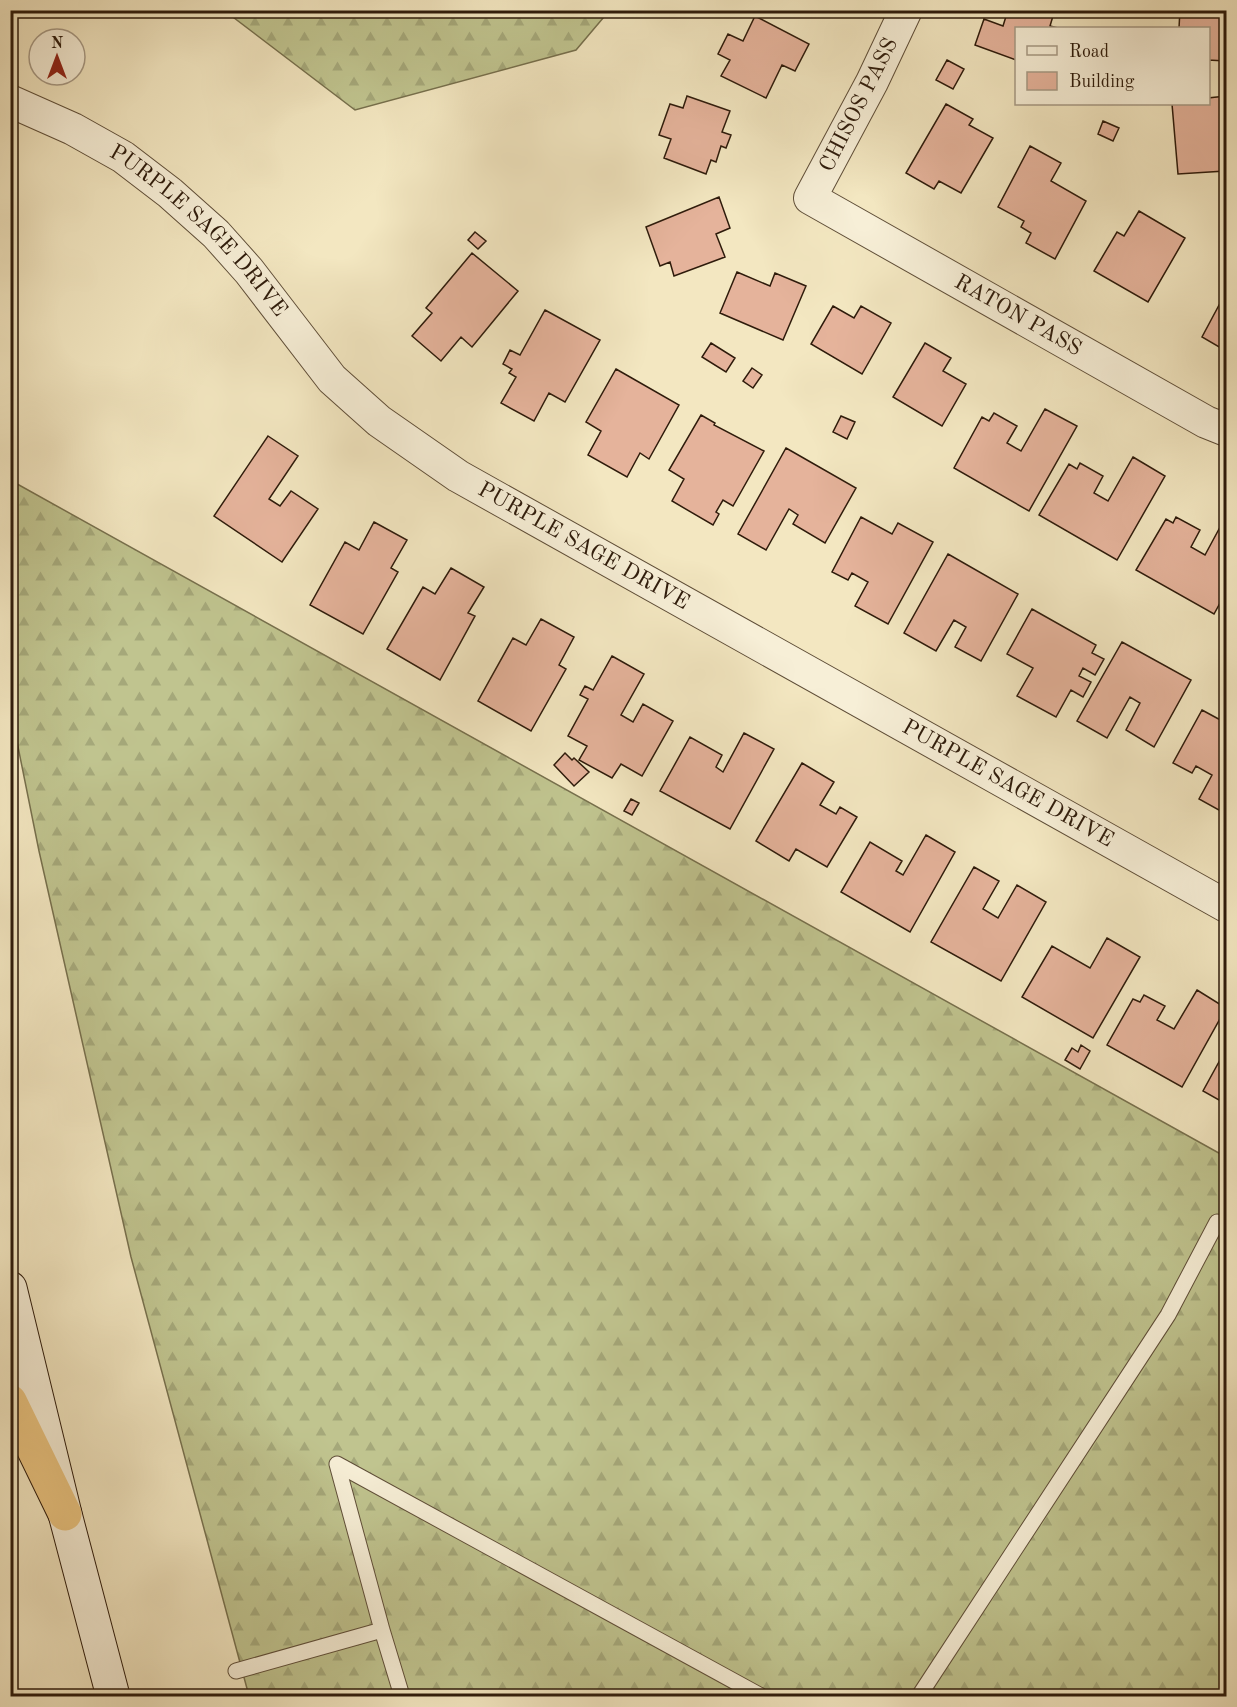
<svg xmlns="http://www.w3.org/2000/svg" width="1237" height="1707" font-family="'Old Standard TT',serif">
	<style>
		.forest { fill: url(#forest-firs); stroke: #77704d; stroke-width: 1.5 }
		.building { fill: #e5b39b; stroke: #2e1b0b; stroke-width: 1.5 }
		.lines { fill: none; stroke-linecap: round; stroke-linejoin: round }
		.service-casing { stroke: #5f4e38; stroke-width: 17 }
		.minor-casing { stroke: #5f4e38; stroke-width: 34 }
		.secondary-casing { stroke: #2e1b0b; stroke-width: 35 }
		.motorway-casing { stroke: #2e1b0b; stroke-width: 35 }
		.service { stroke: #f7efd7; stroke-width: 15 }
		.minor { stroke: #f7efd7; stroke-width: 32 }
		.secondary { stroke: #f7efd7; stroke-width: 33 }
		.motorway { stroke: #eac480; stroke-width: 33 }
		.labels { text-anchor: middle; dominant-baseline: central; stroke-width: 4.5; stroke-linejoin: round; paint-order: stroke }
		.street-label { font-size: 22px; fill: #2e1b0b; stroke: #f7efd7 }
	</style>
	<defs>
		<pattern id="forest-firs" width="22" height="20" patternUnits="userSpaceOnUse" patternTransform="scale(1.5)"><rect width="22" height="20" fill="#c0c48f"/><path d="M5 1l3.5 6h-7zM16 11l3.5 6h-7z" fill="#a5a87a"/></pattern>
	</defs>
	<rect width="100%" height="100%" fill="#f3e7c1"/>
	<filter id="stains"><feTurbulence type="fractalNoise" baseFrequency=".00333" numOctaves="4"/><feColorMatrix values="0 0 0 0 .2 0 0 0 0 .09 0 0 0 0 .02 0 0 0 .5 -.17"/></filter>
	<radialGradient id="worn" r=".72"><stop offset=".6" stop-color="#630" stop-opacity="0"/><stop offset="1" stop-color="#630" stop-opacity=".3"/></radialGradient>
	<path class="forest" d="M225 11H609L576 50 355 110Z
		M10 480 1226 1157V1696H249L131 1257 39 851 11 712Z"/>
	<path class="building" d="M1008 10H1037L1053 16 1050 26 1058 28H1016V60L975 45 984 19 1003 26Z
		M1180 10H1226V61L1208 60V28H1179Z
		M755 16 809 44 795 71 782 65 766 98 721 76 730 60 718 54 728 34 743 41Z
		M947 60 964 69 953 89 936 80Z
		M687 96 730 111 722 132 731 135 726 148 721 146 716 162 711 160 706 174 664 158 671 139 659 135 670 104 683 108Z
		M1226 96V137H1223L1225 171 1178 174 1172 104H1208V98Z
		M946 104 973 119 969 125 993 138 961 193 939 181 934 189 906 173Z
		M1103 121 1119 128 1113 141 1098 134Z
		M1030 146 1061 163 1051 181 1086 201 1055 259 1026 243 1031 233 1021 227 1024 221 998 207Z
		M719 197 730 228 716 234 725 257 674 276 670 262 660 266 646 227Z
		M1139 211 1185 238 1148 302 1094 271 1117 232 1124 236Z
		M475 232 486 241 478 249 468 240Z
		M472 253 518 291 472 347 461 337 441 361 412 336 432 313 426 308Z
		M737 272 770 286 775 273 806 286 783 340 720 313Z
		M1226 292V351L1202 337Z
		M833 306 854 318 861 306 891 323 862 374 811 344Z
		M545 310 600 340 565 402 549 393 534 421 501 403 516 377 509 373 512 369 503 364 510 350 520 355Z
		M711 343 735 358 726 372 702 357Z
		M925 343 951 358 943 371 966 384 942 426 893 397Z
		M752 368 762 375 753 388 743 381Z
		M616 369 679 405 649 459 640 453 627 477 588 455 601 431 586 422Z
		M1045 409 1077 426 1029 511 954 468 982 417 989 421 994 413 1017 426 1007 443 1021 451Z
		M701 415 715 423 714 425 764 451 733 506 723 500 716 512 719 514 713 525 672 501 684 479 669 470Z
		M841 416 855 422 847 439 833 432Z
		M268 436 298 456 269 499 280 506 291 491 318 509 282 562 214 516Z
		M786 448 856 488 825 543 793 524 798 515 789 509 766 550 738 534Z
		M1133 457 1165 476 1117 560 1039 515 1069 464 1077 469 1080 463 1103 476 1094 493 1108 501Z
		M1226 516V592L1214 614 1136 570 1166 519 1173 523 1176 517 1200 530 1191 547 1205 555Z
		M861 517 892 534 898 523 933 542 888 624 855 606 868 582 852 573 848 580 832 572Z
		M374 522 407 540 391 568 398 572 363 634 310 605 345 542 359 550Z
		M948 554 1018 594 981 661 955 647 966 627 954 620 936 651 904 633Z
		M451 568 484 587 468 613 475 616 440 680 387 649 423 587 435 594Z
		M1032 609 1096 645 1092 653 1104 659 1095 675 1083 668 1079 676 1091 682 1083 697 1071 690 1056 717 1017 696 1033 668 1007 654Z
		M541 619 574 637 559 665 566 669 531 731 478 701 513 638 526 645Z
		M1122 642 1191 680 1154 747 1126 730 1140 703 1130 697 1107 738 1077 721Z
		M612 656 644 674 621 715 633 722 643 704 673 721 642 776 621 764 612 778 579 760 587 746 568 736 588 699 580 695 585 686 593 690Z
		M1202 710 1226 723V814L1199 799 1212 775 1196 766 1192 773 1173 763Z
		M744 733 774 749 730 829 660 791 690 737 722 755 716 767 723 772Z
		M565 753 572 760 574 758 589 772 574 786 554 765Z
		M802 763 834 782 820 805 836 814 840 807 857 817 827 867 796 849 789 861 756 841Z
		M631 799 639 803 632 815 624 811Z
		M926 835 955 852 910 932 841 892 870 842 902 861 896 871 903 875Z
		M974 867 999 881 983 909 998 918 1017 885 1046 902 1001 981 931 942Z
		M1107 938 1140 957 1093 1038 1022 997 1052 946 1090 968Z
		M1197 990 1226 1008 1182 1087 1107 1045 1133 999 1140 1002 1144 995 1165 1006 1157 1020 1174 1029Z
		M1081 1045 1090 1051 1080 1069 1065 1060 1072 1048 1078 1052Z
		M1226 1049V1104L1203 1091Z"/>
	<g class="lines">
		<g class="service-casing">
			<path id="service" d="M236 1671 382 1630
				M402 1696 382 1630 337 1464 761 1696
				M919 1696 1168 1315 1217 1222 1226 1227"/>
		</g>
		<g class="minor-casing">
			<g id="minor">
				<path id="s1" d="M906 10 872 82 810 198 1206 422 1226 430"/>
				<path id="s2" d="M10 101 73 129 123 157 170 193 216 234 249 271 332 379 379 421 458 476 1226 906"/>
			</g>
		</g>
		<g class="secondary-casing">
			<path id="secondary" d="M10 1288 65 1514 113 1696"/>
		</g>
		<g class="motorway-casing">
			<path id="motorway" d="M10 1401 65 1514"/>
		</g>
		<use href="#service" class="service"/>
		<use href="#minor" class="minor"/>
		<use href="#secondary" class="secondary"/>
		<use href="#motorway" class="motorway"/>
	</g>
	<g class="labels">
		<g class="street-label">
			<text transform="translate(859 105) rotate(-63)">CHISOS PASS</text>
			<text stroke="none"><textPath href="#s2" startOffset="232">PURPLE SAGE DRIVE</textPath></text>
			<text stroke="none"><textPath href="#s1" startOffset="450">RATON PASS</textPath></text>
			<text stroke="none"><textPath href="#s2" startOffset="736">PURPLE SAGE DRIVE</textPath></text>
			<text stroke="none"><textPath href="#s2" startOffset="1222">PURPLE SAGE DRIVE</textPath></text>
		</g>
	</g>
	<rect width="1237" height="1707" fill="none" stroke="#f3e7c1" stroke-width="36"/>
	<rect x="12" y="12" width="1213" height="1683" fill="none" stroke="#2e1b0b" stroke-width="3"/>
	<rect x="18" y="18" width="1201" height="1671" fill="none" stroke="#2e1b0b" stroke-width="1.5"/>
	<rect x="1015" y="27" width="195" height="78" fill="#f7efd7" stroke="#a79a85" stroke-width="1.5"/>
	<rect x="1027" y="46" width="30" height="9" fill="#f7efd7" stroke="#a79a85" stroke-width="1.5"/>
	<text x="1069" y="57" font-size="18" fill="#2e1b0b">Road</text>
	<rect x="1027" y="72" width="30" height="18" fill="#e5b39b" stroke="#a79a85" stroke-width="1.5"/>
	<text x="1069" y="87" font-size="18" fill="#2e1b0b">Building</text>
	<g transform="translate(57 57)"><circle r="28" fill="#f7efd7" stroke="#a79a85" stroke-width="1.5"/>
	<path d="M0-4.5L10 22L0 15L-10 22Z" fill="#8f2418"/>
	<text y="-9" font-size="16" font-weight="bold" text-anchor="middle" fill="#2e1b0b">N</text>
	</g>
	<rect width="100%" height="100%" filter="url(#stains)"/>
	<rect width="100%" height="100%" fill="url(#worn)"/>
</svg>
